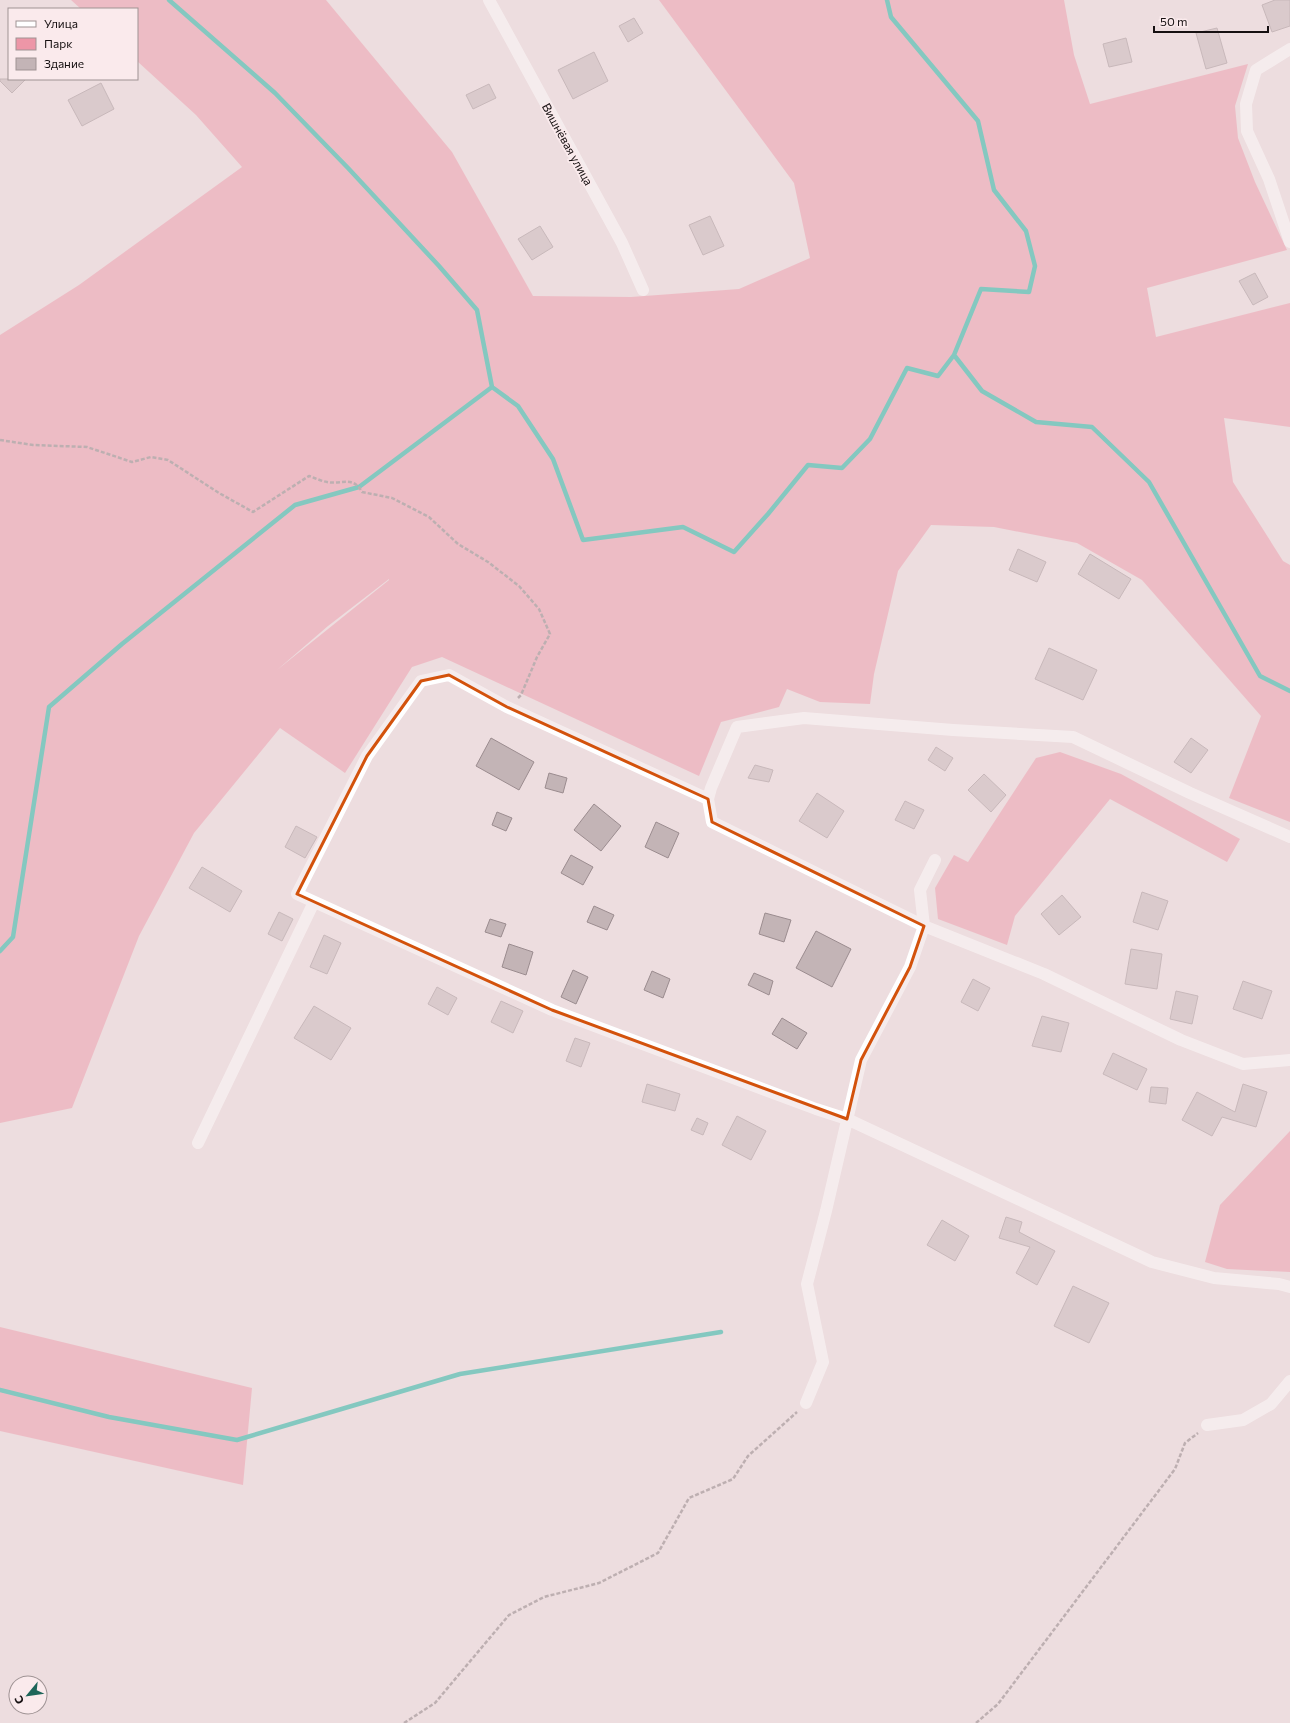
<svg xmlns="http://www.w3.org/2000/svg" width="1290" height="1723" font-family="Commissioner,sans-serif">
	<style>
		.green { fill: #ed96a7; fill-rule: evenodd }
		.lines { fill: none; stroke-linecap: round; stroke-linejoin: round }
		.stream { stroke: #05b09b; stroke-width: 4.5 }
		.building { fill: #c3b4b6; stroke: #9b8c8f }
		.path { stroke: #84797b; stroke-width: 2.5; stroke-dasharray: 4 2; stroke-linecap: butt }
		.street { stroke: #fff; stroke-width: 12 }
		.marked { fill: none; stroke: #d3520c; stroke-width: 3; stroke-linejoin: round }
		.labels { text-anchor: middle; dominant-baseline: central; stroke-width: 3.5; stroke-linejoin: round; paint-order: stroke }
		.street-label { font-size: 12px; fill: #161011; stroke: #faeaec }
	</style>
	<rect width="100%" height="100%" fill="#eddddf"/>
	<path class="green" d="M71 0H326L452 152 533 296 631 297 739 289 810 258 794 183 659 0H1064L1074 55 1090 104 1248 64 1235 106 1238 138 1255 182 1287 250 1147 288 1156 337 1290 303V427L1224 418 1233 482 1283 561 1290 565V822L1229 798 1261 716 1142 580 1077 543 994 527 931 525 898 571 874 674 870 704 820 702 787 689 779 707 721 722 699 776 442 657 412 667 345 773 280 728 194 833 139 936 72 1108 0 1123V335L79 285 242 167 196 115 137 61V9H81ZM389 579V580L277 670 328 626Z
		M1060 752 1121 774 1240 839 1227 862 1110 799 1015 916 1007 945 938 919 935 888 954 855 968 862 1036 758Z
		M1290 1131V1272L1227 1269 1205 1262 1220 1205Z
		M0 1327 252 1388 243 1485 0 1431Z"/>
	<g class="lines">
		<path class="stream" d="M169 0 275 93 348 168 439 266 477 310 492 387
			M954 355 982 391 1036 422 1092 427 1149 482 1260 676 1290 691
			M0 951 13 937 49 707 122 644 295 505 359 487 492 387 518 406 553 459 583 540 683 527 734 552 768 514 808 465 842 468 870 439 907 368 938 376 954 355 981 289 1029 292 1035 266 1026 231 994 190 978 121 891 17 887 0
			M0 1390 109 1417 237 1440 460 1374 721 1332"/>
	</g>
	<path class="building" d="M1275 0H1290V26L1272 32 1262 5Z
		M634 18 643 33 628 42 619 26Z
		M1217 28 1227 63 1206 69 1196 33Z
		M1126 38 1132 62 1109 67 1103 44Z
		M594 52 608 81 573 99 558 70Z
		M0 79H26L12 93 0 81Z
		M101 83 114 109 82 126 68 100Z
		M489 84 496 98 473 109 466 95Z
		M710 216 724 246 703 255 689 225Z
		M540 226 553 247 532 260 518 239Z
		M1255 273 1268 297 1253 305 1239 281Z
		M1018 549 1046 562 1037 582 1009 570Z
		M1090 554 1131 579 1119 599 1078 574Z
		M1049 648 1097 670 1083 700 1035 679Z
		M491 738 534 762 519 790 476 766Z
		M1191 738 1208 750 1191 773 1174 762Z
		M936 747 953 758 945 771 928 760Z
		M755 765 773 770 769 782 748 778Z
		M549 773 567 778 563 793 545 788Z
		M984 774 1006 795 991 812 968 790Z
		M817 793 844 811 827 838 799 821Z
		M905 801 924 810 914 829 895 820Z
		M594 804 621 826 601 851 574 830Z
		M497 812 512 818 506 831 492 825Z
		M656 822 679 833 668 858 645 847Z
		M296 826 317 837 305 858 285 847Z
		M571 855 593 867 583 885 561 873Z
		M202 867 242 891 230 912 189 888Z
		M1142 892 1168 901 1158 930 1133 922Z
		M1062 895 1081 917 1059 935 1041 914Z
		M594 906 614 915 607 930 587 922Z
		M279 912 293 919 282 941 268 934Z
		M765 913 791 920 784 942 759 934Z
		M490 919 506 924 501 937 485 932Z
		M816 931 851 949 832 987 796 968Z
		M324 935 341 943 327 974 310 967Z
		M509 944 533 952 526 975 502 967Z
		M1131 949 1162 954 1157 989 1125 984Z
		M573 970 588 977 576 1004 561 997Z
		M652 971 670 979 663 998 644 990Z
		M754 973 773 981 769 995 748 985Z
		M973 979 990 988 978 1011 961 1002Z
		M1243 981 1272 991 1262 1019 1233 1009Z
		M437 987 457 998 448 1015 428 1004Z
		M1176 991 1198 996 1192 1024 1170 1019Z
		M501 1001 523 1011 513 1033 491 1022Z
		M314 1006 351 1028 331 1060 294 1038Z
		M1042 1016 1069 1023 1061 1052 1032 1046Z
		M782 1018 807 1033 797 1049 772 1034Z
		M575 1038 590 1043 581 1067 566 1061Z
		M1113 1053 1147 1069 1137 1090 1103 1074Z
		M647 1084 680 1094 675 1111 642 1102Z
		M1243 1084 1267 1092 1256 1127 1222 1117 1212 1136 1182 1120 1197 1092 1235 1112Z
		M1151 1087 1168 1088 1166 1104 1149 1102Z
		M737 1116 766 1131 751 1160 722 1145Z
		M697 1118 708 1123 703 1135 691 1130Z
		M1006 1217 1022 1222 1019 1232 1055 1251 1037 1285 1016 1273 1030 1247 999 1238Z
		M942 1220 969 1236 955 1261 927 1245Z
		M1073 1286 1109 1303 1089 1343 1054 1326Z"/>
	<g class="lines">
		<path class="path" d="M0 440 33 445 87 447 132 462 151 457 168 460 219 493 253 512 309 476C315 478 321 481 327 482 340 485 353 475 362 492L392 498 429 517 458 544 488 562 519 586 539 609 550 634 537 657 521 695 518 698
			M404 1723 435 1703 509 1615 544 1597 599 1583 658 1553 689 1498 733 1479 748 1456 797 1412
			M976 1723 998 1704 1175 1469 1185 1443 1198 1433"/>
		<path class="street" d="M489 0 622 243 643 290
			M1290 49 1256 70 1246 104 1247 131 1269 179 1290 242
			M708 799 711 788 737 727 804 718 953 730 1073 737 1190 793 1290 837
			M1290 1060 1243 1064 1181 1040 1044 974 924 926 712 822 708 799 507 707 449 675 421 681 367 756 297 894 552 1010 816 1109 847 1119 1152 1262 1214 1278 1279 1284 1290 1287
			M198 1143 314 902
			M806 1403 823 1362 807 1284 826 1211 861 1060 910 967 924 926 920 890 935 860
			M1207 1425 1243 1420 1271 1404 1290 1381"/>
	</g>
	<path d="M0 0H1290V1723H0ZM449 675 507 707 708 799 712 822 924 926 910 967 861 1060 847 1119 552 1010 297 894 367 756 421 681Z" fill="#eddddf" fill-opacity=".55" fill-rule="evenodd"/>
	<path class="marked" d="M449 675 507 707 708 799 712 822 924 926 910 967 861 1060 847 1119 552 1010 297 894 367 756 421 681Z"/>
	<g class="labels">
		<g class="street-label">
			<text transform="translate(568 144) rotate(61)">Вишнёвая улица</text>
		</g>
	</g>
	<rect x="8" y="8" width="130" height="72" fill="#faeaec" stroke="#9f9394"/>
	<rect x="16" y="21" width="20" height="6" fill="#ffffff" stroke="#9f9394"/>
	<text x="44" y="28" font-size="12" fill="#161011">Улица</text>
	<rect x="16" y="38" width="20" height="12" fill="#ed96a7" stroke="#9f9394"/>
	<text x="44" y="48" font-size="12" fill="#161011">Парк</text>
	<rect x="16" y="58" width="20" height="12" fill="#c3b4b6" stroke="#9f9394"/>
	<text x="44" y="68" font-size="12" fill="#161011">Здание</text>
	<g transform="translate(28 1695) rotate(241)"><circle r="19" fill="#faeaec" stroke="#9f9394"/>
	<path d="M0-3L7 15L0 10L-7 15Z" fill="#1e6559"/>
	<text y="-6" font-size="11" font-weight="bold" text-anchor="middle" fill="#161011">С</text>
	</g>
	<path d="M1154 26v6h114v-6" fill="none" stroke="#161011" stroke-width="2"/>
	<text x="1160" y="26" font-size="12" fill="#161011" stroke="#faeaec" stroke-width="3" paint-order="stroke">50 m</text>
</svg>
